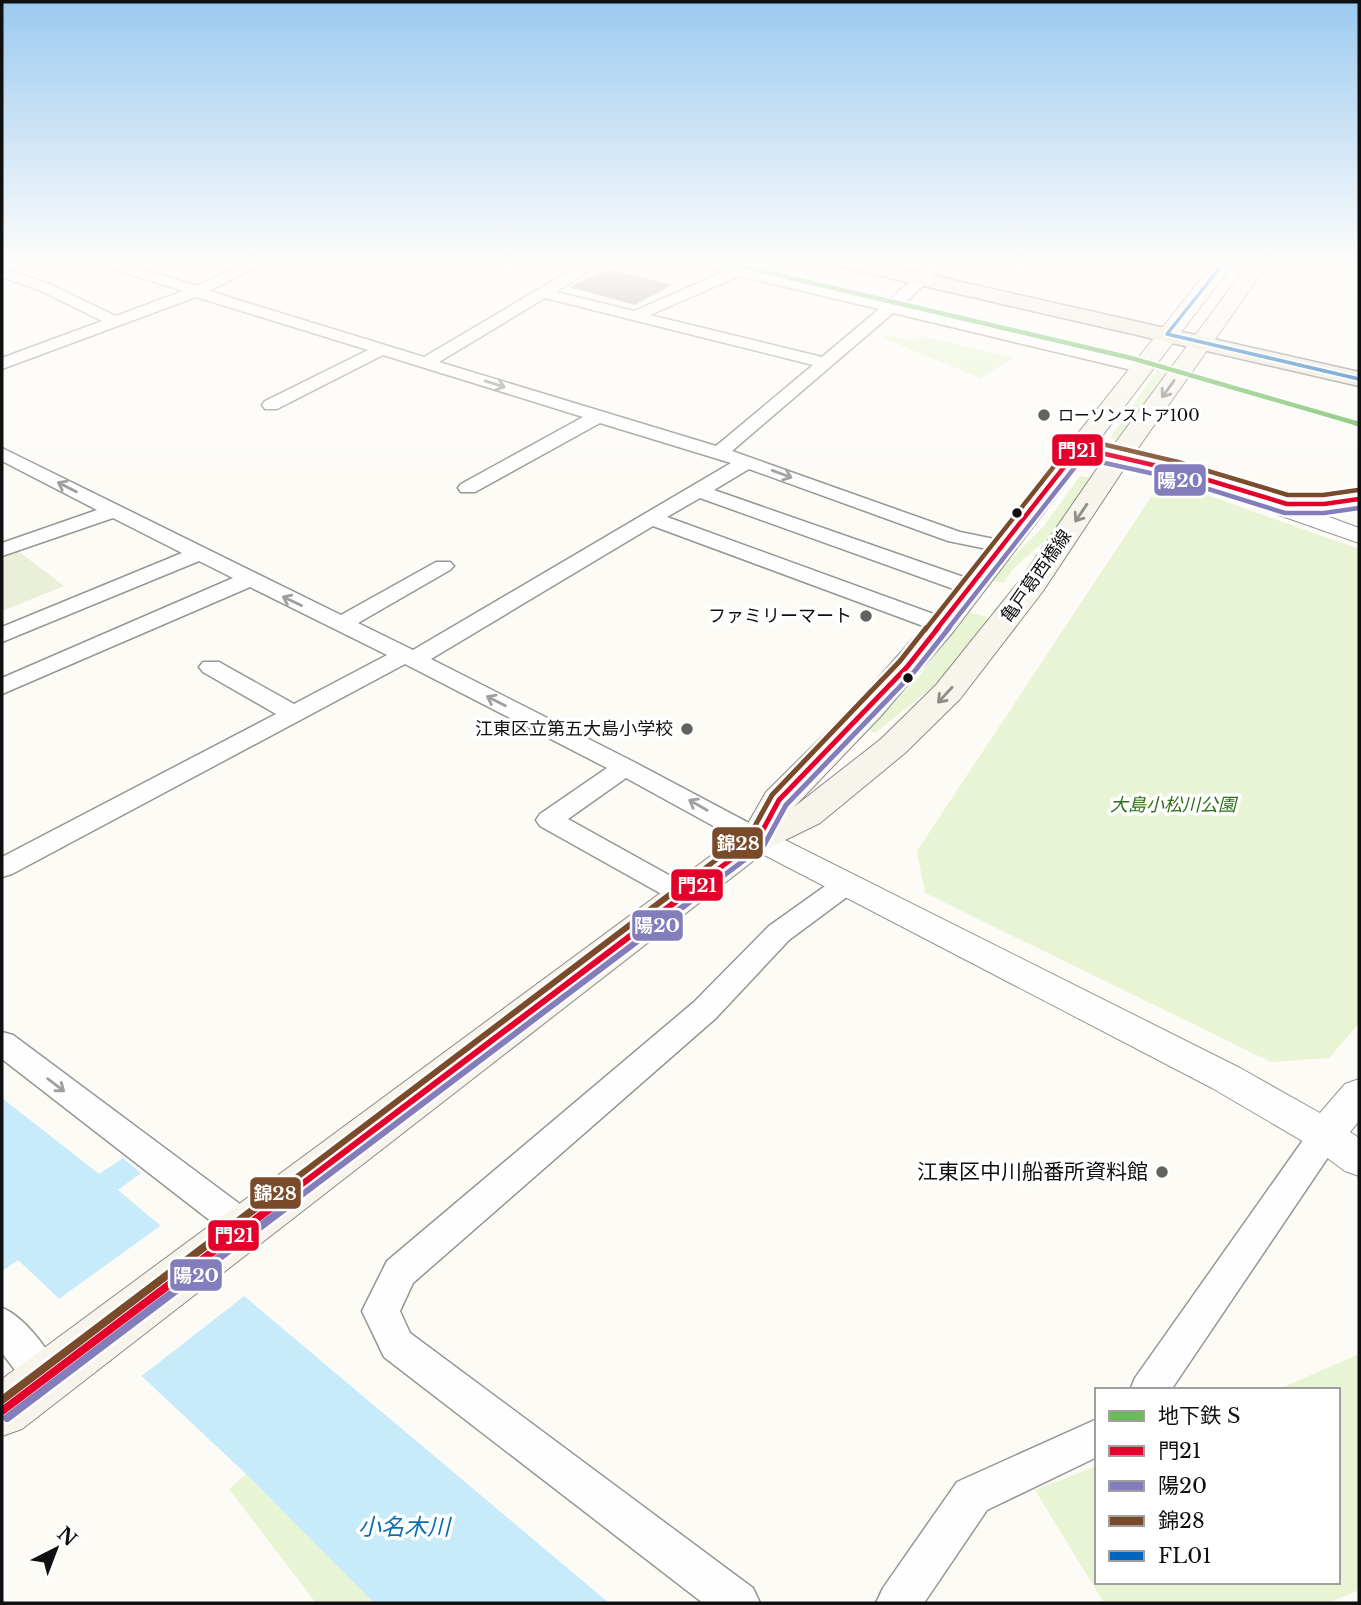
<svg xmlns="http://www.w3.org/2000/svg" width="1361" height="1605" font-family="'Libre Baskerville','Noto Sans JP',serif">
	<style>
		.green { fill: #e8f4d3 }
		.cemetery { fill: #eaefd8 }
		.water { fill: #c8ebfb }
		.pier { fill: #fcfbf6 }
		.building { fill: #a09e9b }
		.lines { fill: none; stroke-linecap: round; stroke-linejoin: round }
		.minor-casing { stroke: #969694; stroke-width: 3 }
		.tertiary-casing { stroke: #969694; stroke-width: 2 }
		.secondary-casing { stroke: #8d8c8a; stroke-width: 2 }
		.primary-casing { stroke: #848381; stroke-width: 3 }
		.minor { fill: #fffefe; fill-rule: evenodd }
		.tertiary { fill: #fffefe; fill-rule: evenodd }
		.secondary { fill: #f6f4eb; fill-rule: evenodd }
		.primary { fill: #eee8da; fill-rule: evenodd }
		.bus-1-far3-casing { stroke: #fff; stroke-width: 9 }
		.bus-1-far2-casing { stroke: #fff; stroke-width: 10 }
		.bus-1-far1-casing { stroke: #fff; stroke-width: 11 }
		.bus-1-casing { stroke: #fff; stroke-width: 13 }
		.bus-2-far3-casing { stroke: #fff; stroke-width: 9 }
		.bus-2-far2-casing { stroke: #fff; stroke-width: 10 }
		.bus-2-far1-casing { stroke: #fff; stroke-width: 11 }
		.bus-2-casing { stroke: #fff; stroke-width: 13 }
		.bus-3-far3-casing { stroke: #fff; stroke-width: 9 }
		.bus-3-far2-casing { stroke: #fff; stroke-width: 10 }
		.bus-3-far1-casing { stroke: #fff; stroke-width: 11 }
		.bus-3-casing { stroke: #fff; stroke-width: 13 }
		.bus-4-casing { stroke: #fff; stroke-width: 7 }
		.bus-1-far3 { stroke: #e4002b; stroke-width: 4.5 }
		.bus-1-far2 { stroke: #e4002b; stroke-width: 5 }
		.bus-1-far1 { stroke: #e4002b; stroke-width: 6 }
		.bus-1 { stroke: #e4002b; stroke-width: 8 }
		.bus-2-far3 { stroke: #837dbb; stroke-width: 4.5 }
		.bus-2-far2 { stroke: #837dbb; stroke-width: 5 }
		.bus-2-far1 { stroke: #837dbb; stroke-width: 6 }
		.bus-2 { stroke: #837dbb; stroke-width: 8 }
		.bus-3-far3 { stroke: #7a4b2a; stroke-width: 4.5 }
		.bus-3-far2 { stroke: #7a4b2a; stroke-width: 5 }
		.bus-3-far1 { stroke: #7a4b2a; stroke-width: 6 }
		.bus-3 { stroke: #7a4b2a; stroke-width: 8 }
		.bus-4 { stroke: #0065bd; stroke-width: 3.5 }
		.metro-1-far1-casing { stroke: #fff; stroke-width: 8 }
		.metro-1-casing { stroke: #fff; stroke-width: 10 }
		.metro-1-far1 { stroke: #6cbb5a; stroke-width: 4.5 }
		.metro-1 { stroke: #6cbb5a; stroke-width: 5 }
		.oneway { stroke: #9f9f9f }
		.oneway2 { stroke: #8e8d88 }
		.poi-dot { fill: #636260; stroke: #fff; stroke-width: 2.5 }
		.bus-dot { fill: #101010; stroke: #fff; stroke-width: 2.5 }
		.labels { text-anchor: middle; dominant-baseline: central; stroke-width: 7; stroke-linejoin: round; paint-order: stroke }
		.far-poi-label { font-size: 16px; fill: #101010; stroke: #fff; text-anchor: start }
		.street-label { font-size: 18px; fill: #101010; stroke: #fff }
		.poi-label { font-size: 18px; fill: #101010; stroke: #fff; text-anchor: end }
		.park-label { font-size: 18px; font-style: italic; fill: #2e7018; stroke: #fff }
		.near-poi-label { font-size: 21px; fill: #101010; stroke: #fff; text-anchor: end }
		.near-water-label { font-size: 23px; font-style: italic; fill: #0a70b1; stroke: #fff }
		.line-badge { stroke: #fff; stroke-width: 2.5 }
		.badge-label { font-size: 19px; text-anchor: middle; font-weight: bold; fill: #fff }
	</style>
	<rect width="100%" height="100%" fill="#fcfbf6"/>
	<path class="green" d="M885 334 912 340 922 336 1014 358 980 378 883 338Z
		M1157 370 1166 373 1118 440 1110 438Z
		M1080 476 1092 478 1050 536 1014 568 1003 583 990 580 1044 526Z
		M1201 493 1359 549V1023L1329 1058 1271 1062 925 893 917 851 1151 497Z
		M967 612 992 618 949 674 875 733 869 730 916 680Z
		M1359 1354V1590L1328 1603H1104L1035 1490 1097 1466V1582H1338V1390H1277Z
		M246 1474 374 1603H316L229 1489Z"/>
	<path class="cemetery" d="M18 551 64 586 2 611V557Z"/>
	<path class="water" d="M2 1098 99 1174 123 1158 141 1173 118 1190 609 1603H374L246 1474 18 1260 2 1271Z"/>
	<path class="pier" d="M163 1224 247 1294 139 1378 56 1301Z"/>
	<path class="building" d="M610 269 672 285 635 305 569 287Z"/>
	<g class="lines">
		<g class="minor-casing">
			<path id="minor" d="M92 260H114L197 286 251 260H270L209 291 424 357 588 260H605L556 292 634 311 723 272 685 263 683 260H708L887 302 934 260H949L902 306 1146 363 1148 367 1140 372 893 313 732 451 960 532 1009 542 1012 546 1009 550 1002 552 948 541 749 469 714 490 978 582 981 587 978 592H962L700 498 667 517 950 620 953 625 950 630H934L653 526 431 659 634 762 768 833 772 839 768 845 758 847 748 845 626 778 568 819 694 889 698 895 694 901 684 904 674 901 540 826 536 820 540 814 607 768 405 664 12 874 2 877V857L276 714 203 672 199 667 203 662H219L294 704 387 655 250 587 2 694V678L233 578 199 561 2 642V627L182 553 113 518 2 556V543L97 510 2 461V448L341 615 436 562H450L454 566 450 570 358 623 413 650 731 463 600 423 475 492H461L458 488 461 484 583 417 383 355 277 409H265L262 405 265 401 368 350 196 297 2 369V358L102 321 39 290 2 277V268L49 284 116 316 183 291 94 263ZM739 276 879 309 822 357 650 315ZM545 298 813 365 716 446 439 362Z
				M845 876 855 879 859 885 855 891 789 940 716 1018 413 1283 400 1311 410 1333 753 1588 760 1603H703L384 1357 362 1311 387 1261 694 1002 769 926 835 879Z
				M2 1032 13 1035 256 1216 261 1226 256 1236 243 1240 230 1236 2 1059Z
				M1325 1122 1337 1126 1342 1135 1337 1144 1171 1390H1130L1135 1378 1313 1126Z
				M2 1308C25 1316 54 1357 64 1379L59 1391 45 1396 31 1391 2 1353Z
				M1097 1419V1457L987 1510 924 1603H876L883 1588 957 1482Z"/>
		</g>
		<g class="tertiary-casing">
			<path id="tertiary" d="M1079 441 1183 465 1288 497H1324L1359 492V506L1313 511 1359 528V543L1279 515 1276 508 1169 475 1071 453 1068 448 1071 443Z
				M758 829 769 832 1240 1068 1320 1113 1345 1084 1359 1079V1121L1350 1132 1359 1138V1176L1345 1171 1311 1146 1212 1088 747 846 742 839 747 832Z"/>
		</g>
		<g class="secondary-casing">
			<path id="secondary" d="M1216 260H1236L953 632 881 716 794 807 881 739 936 685 1021 579 1110 450 1251 260H1271L1131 458 1043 591 960 699 905 753 820 823 771 847 22 1429 2 1436V1379L743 832 766 792 857 702 931 618Z"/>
		</g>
		<g class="primary-casing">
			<path id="primary" d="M826 260H865L1359 372V386L837 266 830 264Z"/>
		</g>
		<use href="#minor" class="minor"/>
		<use href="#tertiary" class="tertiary"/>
		<use href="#secondary" class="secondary"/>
		<use href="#primary" class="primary"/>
		<g class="bus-1-far3-casing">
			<path id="bus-1-far3" d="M936 630 1079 448 1175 470 1287 504H1324L1359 499"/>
		</g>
		<g class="bus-1-far2-casing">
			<path id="bus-1-far2" d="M696 886 758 839 779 800 907 667 938 628"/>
		</g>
		<g class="bus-1-far1-casing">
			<path id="bus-1-far1" d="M273 1206 699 884"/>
		</g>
		<g class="bus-1-casing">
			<path id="bus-1" d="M2 1411 276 1204"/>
		</g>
		<g class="bus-2-far3-casing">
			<path id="bus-2-far3" d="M947 630 1082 458 1173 478 1285 513H1324L1359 508"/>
		</g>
		<g class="bus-2-far2-casing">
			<path id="bus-2-far2" d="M710 886 764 845 786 805 914 672 949 628"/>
		</g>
		<g class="bus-2-far1-casing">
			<path id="bus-2-far1" d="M287 1206 713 884"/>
		</g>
		<g class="bus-2-casing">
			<path id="bus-2" d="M7 1418 290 1204"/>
		</g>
		<g class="bus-3-far3-casing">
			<path id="bus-3-far3" d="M925 630 1074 441 1081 439 1178 462 1288 495H1323L1358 490"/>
		</g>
		<g class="bus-3-far2-casing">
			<path id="bus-3-far2" d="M682 886 751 833 772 795 900 661 926 628"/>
		</g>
		<g class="bus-3-far1-casing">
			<path id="bus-3-far1" d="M259 1206 684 884"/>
		</g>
		<g class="bus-3-casing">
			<path id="bus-3" d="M2 1400 261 1204"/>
		</g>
		<g class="bus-4-casing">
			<path id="bus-4" d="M1226 260 1167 334 1359 379"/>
		</g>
		<use href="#bus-1-far3" class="bus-1-far3"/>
		<use href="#bus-1-far2" class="bus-1-far2"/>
		<use href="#bus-1-far1" class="bus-1-far1"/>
		<use href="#bus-1" class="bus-1"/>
		<use href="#bus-2-far3" class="bus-2-far3"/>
		<use href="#bus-2-far2" class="bus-2-far2"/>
		<use href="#bus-2-far1" class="bus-2-far1"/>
		<use href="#bus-2" class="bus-2"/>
		<use href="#bus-3-far3" class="bus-3-far3"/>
		<use href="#bus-3-far2" class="bus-3-far2"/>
		<use href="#bus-3-far1" class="bus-3-far1"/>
		<use href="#bus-3" class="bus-3"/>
		<use href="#bus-4" class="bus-4"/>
		<g class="metro-1-far1-casing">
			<path id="metro-1-far1" d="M715 260 1131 358 1359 424"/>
		</g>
		<g class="metro-1-casing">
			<path id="metro-1" d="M1355 423 1359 424"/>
		</g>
		<use href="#metro-1-far1" class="metro-1-far1"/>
		<use href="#metro-1" class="metro-1"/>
	</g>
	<defs><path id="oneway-shaft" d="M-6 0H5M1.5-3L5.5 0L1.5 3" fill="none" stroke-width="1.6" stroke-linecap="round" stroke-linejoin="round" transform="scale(1.75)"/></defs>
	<g class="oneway">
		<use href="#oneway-shaft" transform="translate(495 384) rotate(17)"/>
		<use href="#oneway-shaft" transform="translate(782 474) rotate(20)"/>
		<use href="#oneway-shaft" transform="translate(67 487) rotate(-153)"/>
		<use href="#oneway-shaft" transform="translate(292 601) rotate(-155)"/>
		<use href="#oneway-shaft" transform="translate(496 701) rotate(-153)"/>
		<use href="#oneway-shaft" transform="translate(698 805) rotate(-150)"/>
		<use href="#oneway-shaft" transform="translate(56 1085) rotate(37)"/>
	</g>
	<g class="oneway2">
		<use href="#oneway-shaft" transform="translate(1168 389) rotate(126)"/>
		<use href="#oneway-shaft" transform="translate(1081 513) rotate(124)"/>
		<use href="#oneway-shaft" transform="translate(945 695) rotate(133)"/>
	</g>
	<linearGradient id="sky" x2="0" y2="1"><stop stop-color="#9bcaf0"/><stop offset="0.54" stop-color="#fefdfb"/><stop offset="1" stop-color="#fefdfb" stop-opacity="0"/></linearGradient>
	<rect width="1361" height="485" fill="url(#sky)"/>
	<g class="poi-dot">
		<circle cx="1044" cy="415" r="7"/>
		<circle cx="866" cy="616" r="7"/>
		<circle cx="687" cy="729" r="7"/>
		<circle cx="1162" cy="1172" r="7"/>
	</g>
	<g class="bus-dot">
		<circle cx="1017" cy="513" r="6"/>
		<circle cx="908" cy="678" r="6"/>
	</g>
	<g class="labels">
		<g class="far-poi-label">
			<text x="1058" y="415">ローソンストア100</text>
		</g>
		<g class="street-label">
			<text transform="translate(1036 576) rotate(-55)">亀戸葛西橋線</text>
		</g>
		<g class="poi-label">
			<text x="852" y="616">ファミリーマート</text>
			<text x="673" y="729">江東区立第五大島小学校</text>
		</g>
		<g class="park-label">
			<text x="1173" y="805">大島小松川公園</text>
		</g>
		<g class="near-poi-label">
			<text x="1148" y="1172">江東区中川船番所資料館</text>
		</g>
		<g class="near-water-label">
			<text x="404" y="1527">小名木川</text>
		</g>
	</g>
	<g class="line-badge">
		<rect x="1051" y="433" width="53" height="34" rx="7" fill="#e4002b"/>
		<rect x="1153" y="463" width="54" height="34" rx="7" fill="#837dbb"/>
		<rect x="711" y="826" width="53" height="34" rx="7" fill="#7a4b2a"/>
		<rect x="670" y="868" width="54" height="34" rx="7" fill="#e4002b"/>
		<rect x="631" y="909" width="53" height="33" rx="7" fill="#837dbb"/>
		<rect x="249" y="1176" width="53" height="34" rx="7" fill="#7a4b2a"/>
		<rect x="207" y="1219" width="53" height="33" rx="7" fill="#e4002b"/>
		<rect x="169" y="1258" width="54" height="34" rx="7" fill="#837dbb"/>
	</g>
	<g class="badge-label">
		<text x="1077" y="457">門21</text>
		<text x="1180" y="487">陽20</text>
		<text x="738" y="850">錦28</text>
		<text x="697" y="892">門21</text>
		<text x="657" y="932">陽20</text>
		<text x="275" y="1200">錦28</text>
		<text x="234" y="1242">門21</text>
		<text x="196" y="1282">陽20</text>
	</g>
	<rect width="1361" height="1605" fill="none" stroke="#101010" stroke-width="7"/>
	<rect x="1095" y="1388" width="245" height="196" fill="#ffffff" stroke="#9f9f9f" stroke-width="2"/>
	<rect x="1109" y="1411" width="35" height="10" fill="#6cbb5a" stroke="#9f9f9f" stroke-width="2"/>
	<text x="1158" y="1423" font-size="21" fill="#101010">地下鉄 S</text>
	<rect x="1109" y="1446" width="35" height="10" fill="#e4002b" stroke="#9f9f9f" stroke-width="2"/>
	<text x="1158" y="1458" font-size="21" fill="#101010">門21</text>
	<rect x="1109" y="1481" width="35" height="10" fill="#837dbb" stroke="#9f9f9f" stroke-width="2"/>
	<text x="1158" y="1493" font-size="21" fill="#101010">陽20</text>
	<rect x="1109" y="1516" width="35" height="10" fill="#7a4b2a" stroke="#9f9f9f" stroke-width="2"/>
	<text x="1158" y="1528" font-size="21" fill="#101010">錦28</text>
	<rect x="1109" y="1551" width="35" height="10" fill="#0065bd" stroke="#9f9f9f" stroke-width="2"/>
	<text x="1158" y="1563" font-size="21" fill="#101010">FL01</text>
	<g transform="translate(56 1549) rotate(42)" stroke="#ffffff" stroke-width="5" paint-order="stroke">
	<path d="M0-5L12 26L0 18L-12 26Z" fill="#101010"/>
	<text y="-10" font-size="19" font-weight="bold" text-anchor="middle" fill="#101010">N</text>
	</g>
</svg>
